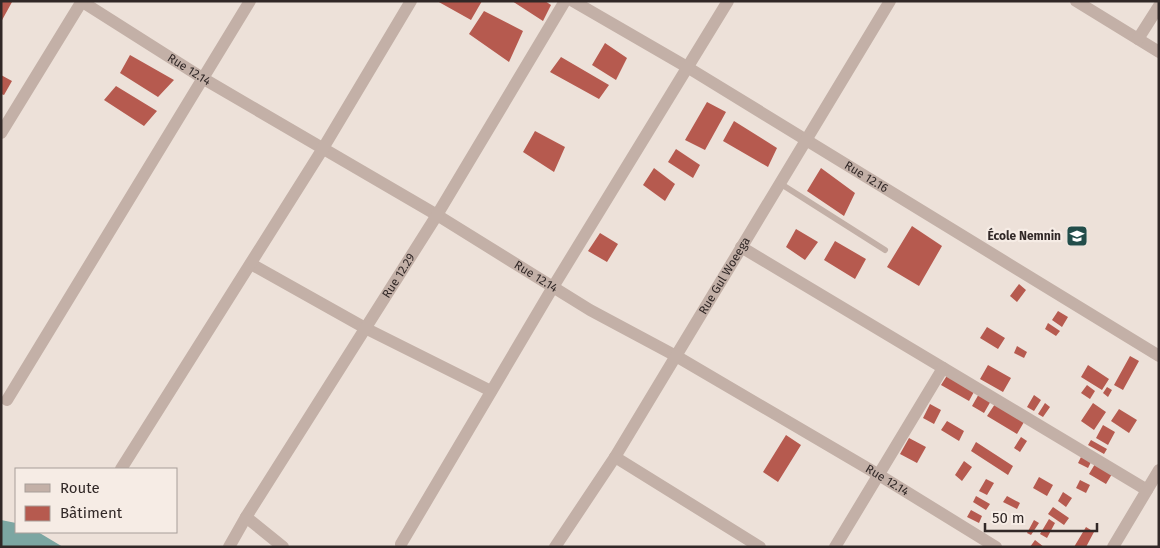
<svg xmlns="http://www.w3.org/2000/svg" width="1160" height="548" font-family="'Fira Sans',sans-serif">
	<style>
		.water { fill: #7ca6a2 }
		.building { fill: #b65a4f }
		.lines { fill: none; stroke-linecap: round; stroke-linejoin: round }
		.lane { stroke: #c3b0a7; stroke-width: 6 }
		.street { stroke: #c3b0a7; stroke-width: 12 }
		.labels { text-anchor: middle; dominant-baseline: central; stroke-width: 4.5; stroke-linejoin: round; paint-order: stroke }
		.street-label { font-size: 12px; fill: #312827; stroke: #f6ece5 }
		.poi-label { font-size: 12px; font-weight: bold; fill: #312827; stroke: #f6ece5; text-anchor: end }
	</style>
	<rect width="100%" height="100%" fill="#ede1d9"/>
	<path class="water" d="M1 520 16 523V532H38L63 547H1Z"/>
	<path class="building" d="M1 1 12 2 1 22Z
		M437 1H482L471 20Z
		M512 1H545L551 5 543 21Z
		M484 11 523 31 509 62 469 34Z
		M605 43 627 58 616 80 592 65Z
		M130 55 174 80 158 97 120 73Z
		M561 57 609 85 599 99 550 72Z
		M1 75 12 81 4 95 1 94Z
		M116 86 157 111 144 126 104 100Z
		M707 102 726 112 705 150 685 140Z
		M734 121 777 148 768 167 723 141Z
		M535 131 565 147 554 172 523 152Z
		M676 149 700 165 693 178 668 162Z
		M654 168 675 184 665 201 643 185Z
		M821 168 855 193 844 216 807 191Z
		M912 226 942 246 919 286 887 267Z
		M796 229 818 242 805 260 786 247Z
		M600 233 618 244 607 262 588 251Z
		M835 241 866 259 855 279 824 260Z
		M1019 284 1026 290 1017 302 1010 296Z
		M1058 311 1068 317 1062 327 1052 320Z
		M1048 323 1060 331 1056 336 1045 329Z
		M987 327 1005 338 998 349 980 338Z
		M1017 346 1027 352 1024 358 1014 353Z
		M1130 356 1139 361 1123 390 1114 385Z
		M988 365 1011 378 1003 392 980 379Z
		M1088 365 1109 379 1102 390 1081 377Z
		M948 374 975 390 969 401 941 385Z
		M1087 385 1095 391 1090 399 1081 393Z
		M1107 387 1112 390 1108 397 1103 393Z
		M980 392 992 399 984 413 972 406Z
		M1034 395 1041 400 1034 411 1027 407Z
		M1045 403 1050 407 1043 417 1038 414Z
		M1093 403 1106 412 1094 430 1081 421Z
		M930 404 941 410 934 424 923 418Z
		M995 404 1024 422 1017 434 987 416Z
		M1119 409 1137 420 1129 433 1111 421Z
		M947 421 964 431 959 441 941 430Z
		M1103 425 1115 432 1108 445 1096 438Z
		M786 435 801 445 778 482 763 472Z
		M1021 437 1027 441 1020 452 1014 448Z
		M909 438 926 447 917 463 900 454Z
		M1091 440 1107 449 1104 454 1088 445Z
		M976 442 1013 466 1008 475 971 451Z
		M1081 457 1091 462 1088 468 1078 463Z
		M964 461 972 467 962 481 955 475Z
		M1095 464 1112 474 1106 484 1089 474Z
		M1039 477 1053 485 1047 496 1033 488Z
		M986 479 994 483 987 495 979 491Z
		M1080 480 1090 485 1086 493 1076 488Z
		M1063 492 1072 498 1066 507 1058 501Z
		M976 496 990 504 986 510 973 502Z
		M1007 496 1020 503 1017 509 1003 502Z
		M1053 507 1069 518 1064 525 1048 514Z
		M971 510 982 516 979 523 967 517Z
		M1049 519 1055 523 1047 538 1040 534Z
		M1034 520 1039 523 1031 535 1027 533Z
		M1086 527 1094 532 1086 547H1074Z
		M1035 540 1044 547H1030Z"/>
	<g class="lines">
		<path class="lane" d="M781 184 885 250"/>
		<g class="street">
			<path id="s1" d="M81 1 204 79 437 215 590 310 676 356 879 475 996 547"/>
			<path id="s2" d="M573 1 687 67 1159 356"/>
			<path d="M1076 1 1159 52"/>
			<path d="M1138 39 1159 6"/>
			<path d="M1 133 82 1"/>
			<path d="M741 247 1147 490"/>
			<path d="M251 264 367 329 491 391"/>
			<path d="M7 400 250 1"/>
			<path d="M615 457 760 547"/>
			<path d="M121 469 322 150 411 1"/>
			<path d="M246 517 283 547"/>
			<path d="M401 544 553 287 728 1"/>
			<path id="s3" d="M229 547 246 517 437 215 565 1"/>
			<path id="s4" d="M555 547 615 457 890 1"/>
			<path d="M835 547 943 368"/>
			<path d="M1113 547 1159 470"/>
		</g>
	</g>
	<defs>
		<g id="school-square" transform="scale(1.125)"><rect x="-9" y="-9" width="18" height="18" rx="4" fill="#224d4a" stroke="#f6ece5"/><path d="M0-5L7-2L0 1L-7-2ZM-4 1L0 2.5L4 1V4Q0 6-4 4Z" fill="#fff"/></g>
	</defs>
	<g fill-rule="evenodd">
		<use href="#school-square" x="1077" y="236"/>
	</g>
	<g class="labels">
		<g class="street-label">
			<text stroke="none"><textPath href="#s1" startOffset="128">Rue 12.14</textPath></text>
			<text stroke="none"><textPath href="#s2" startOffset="342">Rue 12.16</textPath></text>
			<text stroke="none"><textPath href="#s4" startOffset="320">Rue Gul Woeega</textPath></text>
			<text stroke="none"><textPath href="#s3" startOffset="320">Rue 12.29</textPath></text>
			<text stroke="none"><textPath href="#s1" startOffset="532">Rue 12.14</textPath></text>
			<text stroke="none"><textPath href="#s1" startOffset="938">Rue 12.14</textPath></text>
		</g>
		<g class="poi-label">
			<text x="1061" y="236">École Nemnin</text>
		</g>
	</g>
	<rect width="1160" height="548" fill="none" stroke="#312827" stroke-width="5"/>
	<rect x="15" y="468" width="162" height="65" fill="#f6ece5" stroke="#a79e99"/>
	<rect x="25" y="484" width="25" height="8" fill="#c3b0a7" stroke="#a79e99"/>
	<text x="60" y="493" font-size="15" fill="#312827">Route</text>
	<rect x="25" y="506" width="25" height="15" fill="#b65a4f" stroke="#a79e99"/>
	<text x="60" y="518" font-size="15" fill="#312827">Bâtiment</text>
	<path d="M985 523v8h112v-8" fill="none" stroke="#312827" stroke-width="2.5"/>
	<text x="992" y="523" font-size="15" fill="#312827" stroke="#f6ece5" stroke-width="4" paint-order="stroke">50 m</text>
</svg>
